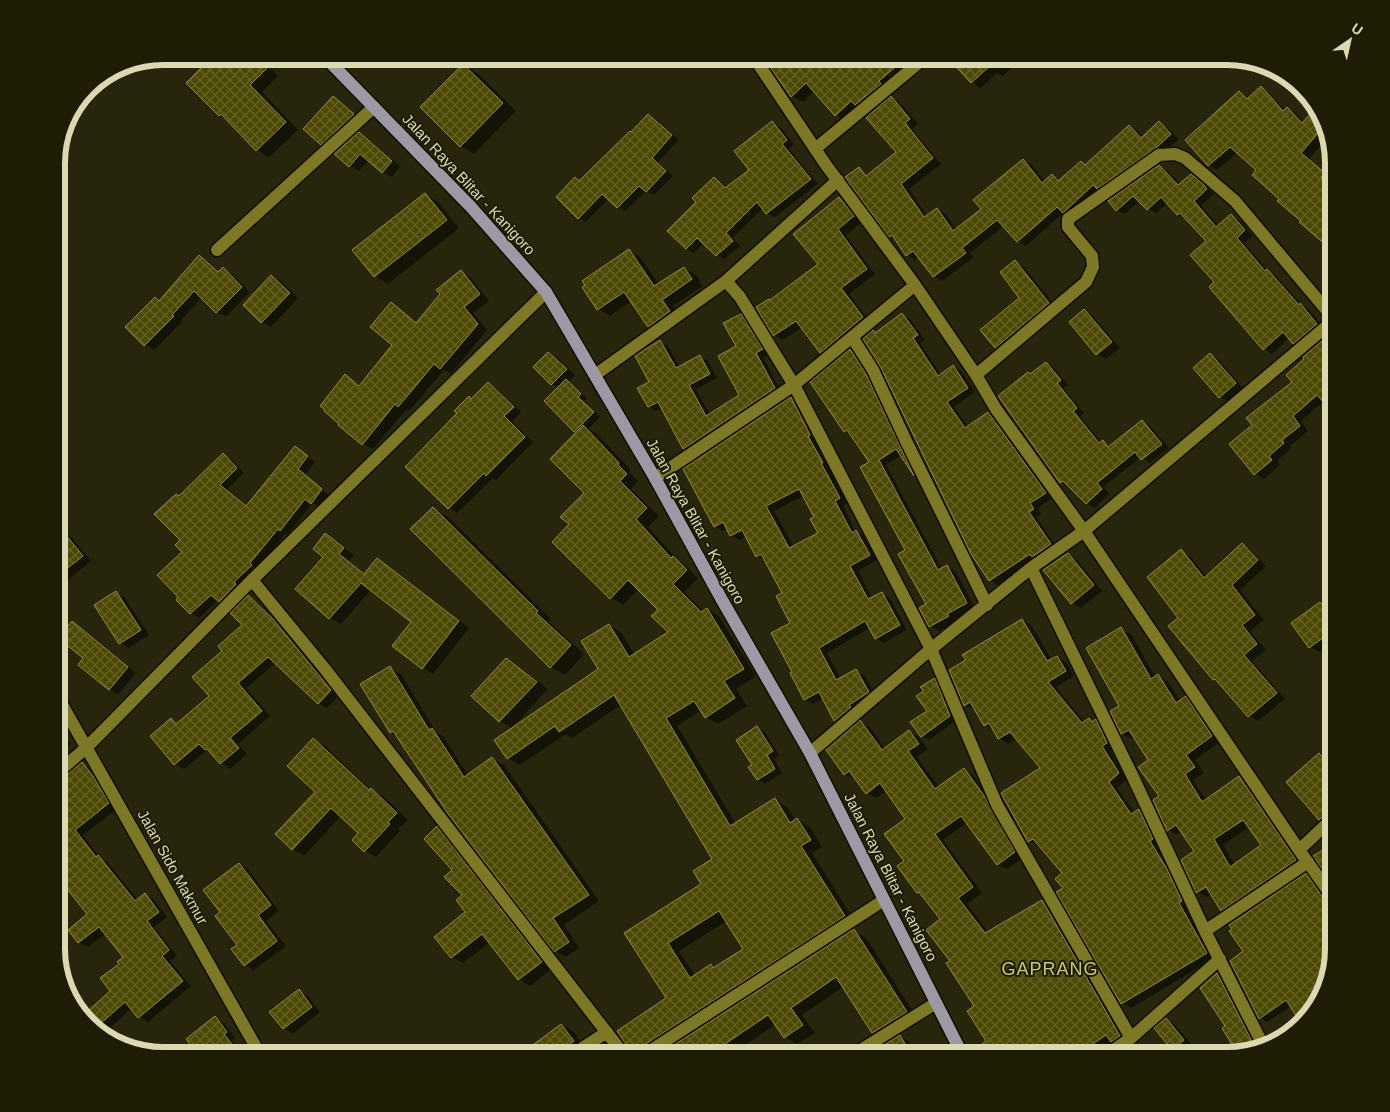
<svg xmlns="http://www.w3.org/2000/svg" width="1390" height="1112" font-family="Helvetica,sans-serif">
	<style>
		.shadow { fill: #0007; fill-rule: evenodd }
		.building { fill: url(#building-cross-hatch); stroke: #8f8b3a; fill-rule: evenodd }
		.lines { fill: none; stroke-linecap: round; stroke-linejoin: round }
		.minor-casing { stroke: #100e00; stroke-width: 15 }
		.major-casing { stroke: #100e00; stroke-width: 15 }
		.minor { stroke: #7d7825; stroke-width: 12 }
		.major { stroke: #9d98a4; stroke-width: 12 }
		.labels { text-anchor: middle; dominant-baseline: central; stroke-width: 4; stroke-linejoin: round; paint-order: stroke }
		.street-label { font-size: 15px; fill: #dad9b2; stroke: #1e1c04 }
		.quarter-label { font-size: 18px; letter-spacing: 1px; fill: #cbc776; stroke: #1e1c04 }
		.rim { fill: none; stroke: #dad9b2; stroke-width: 6 }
	</style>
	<defs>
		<pattern id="building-cross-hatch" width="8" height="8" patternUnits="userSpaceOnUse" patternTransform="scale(1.25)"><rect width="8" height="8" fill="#4c4803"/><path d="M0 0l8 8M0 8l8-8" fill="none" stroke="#656225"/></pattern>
	</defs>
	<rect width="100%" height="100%" fill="#27260c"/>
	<path class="shadow" d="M215 56H259L278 76 262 92 298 130 269 157 257 150 226 118 220 115Z
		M764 56H908L915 65 846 121 836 115 814 91 803 102 792 96Z
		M950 56H1005L1014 66 1003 76 997 73 981 88 972 82 949 57Z
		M464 65 477 73 516 111 474 154 460 146Z
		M1261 88 1269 93 1285 110 1288 108 1296 113 1304 122 1311 114 1325 123 1328 137 1309 159 1332 179 1329 183 1334 187V250L1281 198 1258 169 1238 152 1217 170 1209 165 1239 92 1249 99Z
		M333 98 342 103 362 120 331 149 321 144Z
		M892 98 900 103 918 124 912 129 941 164 909 189 927 216 937 209 946 214 956 230 983 209 1023 160 1032 165 1045 182 1052 176 1061 181 1081 162 1086 165 1129 126 1138 131 1143 137 1160 123 1168 128 1179 139 1164 152 1072 217 1064 212 1026 246 1018 241 1004 226 970 253 973 258 942 281 934 276 919 257 915 260 907 255 896 239 890 236 859 169 869 176 898 152Z
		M648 115 655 119 679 140 658 162 673 176 654 195 646 191 625 211 609 198 586 222 578 218 580 181 632 133Z
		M772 123 780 127 794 144 789 149 818 184 775 217 767 213 763 208 732 238 740 246 724 259 716 255 704 243 694 253 686 248 698 202 714 178 727 188 751 170Z
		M359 133 368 139 400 166 392 177 383 172 369 160 359 171 350 166Z
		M1159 166 1168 171 1181 185 1191 176 1200 180 1214 194 1201 206 1219 226 1231 216 1239 220 1253 236 1244 243 1269 272 1275 275 1303 306 1309 309 1325 329 1302 348 1293 343 1289 338 1272 354 1264 349 1216 282 1207 241 1186 219 1178 214 1168 203 1156 213 1148 209 1140 201 1125 214 1117 210Z
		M425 194 438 202 459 228 388 284 375 276Z
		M840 198 849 203 862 222 846 235 875 274 849 294 871 323 830 357 821 352 803 327 783 340 774 335 770 301 820 264Z
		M629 250 640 257 659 284 684 268 696 275 703 286 673 306 681 318 660 333 649 326 632 301 610 316 598 309 584 288Z
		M1334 251V267L1326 260Z
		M199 257 220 272 223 269 232 274 250 292 226 317 217 312 202 297 181 320 182 322 154 350 145 345 156 299 160 301Z
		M1015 262 1024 267 1057 308 1005 352 996 347 982 330 1021 298Z
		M461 272 471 278 489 301 473 313 487 330 451 374 444 370 409 411 406 410 373 449 363 444 346 376 361 386 394 345 391 304 417 323Z
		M272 276 281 281 298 298 271 327 262 322Z
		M1084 310 1093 316 1120 348 1106 359 1097 354Z
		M902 314 910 319 925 340 920 343 941 375 953 366 961 371 975 392 954 407 968 427 988 413 996 418 1053 497 1038 508 1041 514 1036 517 1058 549 1038 559 998 585 990 580 972 553 873 332 876 333Z
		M741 315 748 319 769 354 763 357 782 393 692 453 684 448 662 408 656 411 648 406 651 383 660 342 668 346 680 367 700 356 708 361 717 378 696 389 710 415 741 395 737 347Z
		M850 351 859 356 921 479 915 475 902 455 886 465 942 569 947 566 956 572 975 608 955 619 957 621 939 631 930 626 928 605 871 462 852 435 845 431Z
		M548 353 558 358 575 375 568 382 587 398 584 401 600 417 588 429 596 433 631 470 629 472 638 481 631 489 659 516 648 527 680 562 685 565 698 578 684 592 704 611 707 609 719 616 756 676 736 689 747 706 718 724 706 717 702 710 677 726 736 824 775 800 787 807 796 821 797 820 810 827 822 847 812 853 856 923 650 1056H634L633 1051 668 998 626 933 703 884 714 859 621 705 572 738 566 734 520 765 508 758 600 670 609 625 621 632 635 655 670 633 659 610 639 589 623 605 611 598 570 524 586 493 578 432 575 431 559 388 552 384 535 367ZM727 921 745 949 715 968 711 966 695 976 679 951Z
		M1210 355 1219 360 1244 389 1229 402 1220 397Z
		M1334 355 1324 401 1301 421 1308 431 1290 446 1292 448 1277 461 1280 465 1264 479 1255 474 1231 444Z
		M1046 363 1054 368 1068 385 1063 388 1084 413 1080 416 1102 443 1103 442 1111 446 1142 421 1150 426 1169 448 1150 463 1141 457 1103 487 1109 493 1095 508 1087 503 1070 486 1068 487 1061 482 1031 375Z
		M489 384 497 389 521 412 512 422 533 442 496 480 493 478 457 513 449 508 407 467Z
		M791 399 799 403 830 467 829 468 848 503 843 506 856 532 865 536 877 560 858 571 872 598 881 593 890 598 907 630 884 643 876 638 870 628 827 653 841 679 856 671 865 676 876 697 844 725 835 720 824 698 813 704 805 699 794 672 791 623 783 593 766 561 757 556 747 536 739 540 731 535 727 529 723 531 714 526ZM803 496 815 518 820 534 794 547 774 511Z
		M296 447 315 462 305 475 329 495 319 507 313 503 288 534 286 533 227 606 218 600 199 618 191 613 177 600 180 597 184 552 181 541 180 497 223 455 231 459 244 473 227 490 247 506Z
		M56 449 65 463 56 468Z
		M433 508 447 516 551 619 549 622 584 654 565 675 551 667Z
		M56 522 62 526 91 561 68 580 56 572Z
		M325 535 354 555 349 561 365 574 377 560 388 566 469 628 433 674 423 668 413 622 371 590 341 624 330 618 325 557Z
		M1242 544 1251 550 1266 566 1240 590 1264 620 1250 631 1266 650 1252 661 1285 699 1258 721 1249 716 1220 683 1214 679 1180 618 1181 551 1190 556 1207 577Z
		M1068 555 1077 560 1102 591 1081 608 1072 603Z
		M116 593 125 598 149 635 129 648 120 643 96 606Z
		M248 597 257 602 282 625 339 695 327 708 318 703 276 663 246 688 270 716 238 744 247 754 230 769 221 763 211 752 207 750 184 769 175 764 152 736 171 720 178 724 211 696 224 651 244 625Z
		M1320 603 1329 608 1334 615V642L1319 652 1310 647Z
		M1022 620 1031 625 1052 660 1057 657 1066 662 1074 676 1056 687 1085 723 1089 720 1093 722 1096 721 1105 726 1115 748 1110 751 1127 779 1117 788 1135 813 1139 811 1148 816 1161 844 1158 847 1176 875 1190 906 1187 908 1215 958 1131 1008 1122 1003 1065 888 1064 873 1039 845 1038 846 1029 841 1042 769 1017 739 1008 744 999 738 995 730 985 725 975 709 974 710 965 705 967 661Z
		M72 623 81 628 136 673 118 695 109 689 85 658Z
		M1121 629 1131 634 1156 678 1158 676 1168 681 1180 701 1186 698 1195 703 1221 741 1195 760 1204 773 1193 780 1206 800 1239 777 1249 783 1305 866 1231 915 1222 910 1212 894 1207 897 1197 892 1195 852 1182 832 1177 835 1168 830 1161 796 1150 761 1135 737 1132 739 1122 734 1112 712 1121 706ZM1250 827 1263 846 1235 865 1223 845Z
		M507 660 519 667 548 689 512 728 500 721 473 696Z
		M390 668 401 674 436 732 443 736 468 775 493 759 504 765 599 901 564 925 579 948 566 957 555 951 398 736 390 732Z
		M935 680 942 684 957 720 929 740 922 736 928 711 925 691Z
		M860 722 870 727 885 749 909 732 919 737 928 749 917 757 939 787 964 770 973 775 994 804 1023 857 1007 869 998 864 967 823 943 840 982 893 967 904 989 933 1042 901 1052 907 1129 1041 1121 1047 1113 1042 1092 1056H992L976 1006 952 961 941 919 924 896 918 892 905 861 907 819 886 791 876 798 866 793 856 778 854 779 844 774Z
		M757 728 765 732 779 755 774 759 782 773 765 784 758 779 750 767 753 765Z
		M56 731 71 743 60 757 56 755Z
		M314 740 325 746 371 790 383 796 408 820 398 829 400 831 376 857 365 851 360 833 341 816 304 856 292 849 316 792Z
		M83 765 92 770 117 809 83 835 101 859 107 862 138 900 145 894 154 900 167 917 154 927 177 956 170 961 191 986 148 1022 139 1017 132 1008 110 1028 101 1023 120 964 125 958 106 933 88 947 79 942 69 930 89 915 63 882 56 887V783L62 781Z
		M437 828 448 834 552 969 530 986 519 979 490 942 463 963 452 957 467 912 464 895Z
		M239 864 248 869 279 911 266 921 286 946 254 970 245 965 233 949 238 945 222 913Z
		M1306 875 1314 879 1334 908V949L1326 989 1307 1019 1303 1022 1291 1006 1267 1022 1260 1018 1244 951Z
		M854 931 866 938 918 1019 885 1040 873 1033 843 987 802 1015 815 1033 797 1044 785 1037 776 1024 729 1056H660Z
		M1217 974 1226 979 1261 1048 1238 1053 1224 1028 1227 1027Z
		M299 991 308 996 320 1012 293 1034 284 1028Z
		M215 1018 224 1023 235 1038 232 1040 245 1056H192L198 1052Z
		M1166 1019 1175 1025 1193 1046 1182 1054 1173 1049Z
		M562 1025 574 1032 586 1049 579 1056H520Z
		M900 1036 909 1041 918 1056H888Z"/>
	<path class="building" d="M213 56H255L267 68 250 85 286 122 256 151 221 114 219 116 186 83Z
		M777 56H908L879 81 881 84 855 105 851 101 835 116 806 83 791 97 768 64Z
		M946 56H1001L971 83Z
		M463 64 503 103 460 147 420 107Z
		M1261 86 1283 111 1287 107 1302 123 1311 113 1325 125 1301 153 1325 173 1321 177 1334 188V252L1299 222 1301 221 1277 201 1279 199 1252 175 1256 170 1230 147 1208 166 1185 140 1239 91 1247 99Z
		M333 96 354 114 321 145 303 129Z
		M891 96 910 119 905 123 933 158 901 184 924 217 937 208 953 231 981 209 973 200 1023 159 1042 183 1052 174 1058 181 1081 161 1085 165 1129 125 1141 138 1159 121 1171 134 1156 148 1097 189 1093 185 1063 213 1057 207 1017 242 997 220 962 248 966 253 933 277 913 251 906 256 892 235 889 237 845 177 859 167 866 176 896 152 866 118Z
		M648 114 672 135 652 158 666 171 646 192 639 186 617 208 602 194 578 219 556 197 575 177 579 181 630 131 631 132Z
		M772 121 787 140 782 144 811 179 766 214 757 202 726 233 733 241 716 256 697 238 686 249 667 231 696 202 692 198 714 177 725 188 749 170 734 151Z
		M359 132 392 161 382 173 360 154 349 167 334 154Z
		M1159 165 1178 185 1191 174 1203 184 1207 189 1194 201 1216 227 1231 214 1245 230 1237 238 1265 271 1267 269 1299 305 1300 303 1317 324 1293 344 1283 332 1263 350 1209 287 1214 282 1190 255 1206 241 1180 213 1177 215 1161 197 1147 210 1133 196 1116 211 1108 201Z
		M425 193 447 220 374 277 352 250Z
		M839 197 854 216 838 229 867 269 841 288 863 317 820 353 796 321 773 336 756 307 769 299 770 300 818 264 793 234Z
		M629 249 654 286 684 267 692 279 662 300 670 311 648 327 624 292 597 310 582 287 585 285 582 281Z
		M199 255 218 272 223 267 242 287 216 313 194 291 172 315 174 316 144 346 125 327 155 297 159 301Z
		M1015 260 1049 303 995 348 980 330 1019 298 1000 272Z
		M461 270 480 294 464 307 478 324 440 369 434 364 398 407 395 404 362 445 338 425 339 424 324 411 325 410 320 406 345 374 359 386 392 345 370 327 391 302 416 323 440 294 436 290Z
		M271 275 290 293 261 323 243 305Z
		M1084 309 1112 342 1096 355 1069 322Z
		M902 313 918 335 913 338 938 376 953 365 968 388 947 402 965 428 988 412 1046 493 1030 503 1034 509 1029 512 1051 544 1032 557 1030 554 989 581 971 554 880 366 863 339 873 330 875 333Z
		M741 314 763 349 756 353 775 388 683 449 658 402 648 407 637 388 649 382 635 356 660 340 676 368 700 355 710 374 689 385 706 416 739 395 718 356 736 346 723 323Z
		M1328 336 1334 344V414L1317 395 1293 416 1300 426 1282 440 1284 443 1269 456 1272 460 1254 475 1229 444 1252 425 1246 418 1292 382 1286 375 1304 359 1303 357Z
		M850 349 866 374 914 476 896 449 879 460 938 570 947 565 967 603 947 614 949 616 929 627 919 608 926 604 898 554 905 550 860 467 869 462 847 430 844 432 810 382Z
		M548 352 567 369 551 385 533 367Z
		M1210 353 1236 383 1219 398 1193 368Z
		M1046 362 1061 380 1057 383 1077 408 1073 411 1099 443 1103 440 1108 447 1142 420 1162 444 1141 460 1135 452 1097 483 1102 489 1086 504 1063 481 1060 483 998 396 1028 372 1030 374Z
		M566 379 581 394 578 397 594 412 574 432 544 401Z
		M488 382 514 407 504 416 525 437 486 476 484 473 448 509 405 467 457 413 454 411 469 396 471 399Z
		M791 397 810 435 808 436 823 463H821L840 498 835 501 852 533 856 530 870 555 850 566 868 599 882 592 900 625 875 639 865 621 819 648 836 680 856 669 869 692 849 705 851 707 834 721 819 692 804 700 790 673 792 672 771 633 790 623 776 596 782 593 761 554 756 557 742 530 730 536 723 522 714 527 683 469ZM799 489 814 517 810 519 818 533 789 548 766 506Z
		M583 425 619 463 618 465 627 474 620 481 647 508 636 519 671 558 673 556 687 570 673 584 701 612 707 608 744 669 724 681 735 698 705 718 694 701 666 718 730 826 775 798 790 823 797 818 811 840 801 846 845 916 638 1049 634 1056 617 1031 666 998 624 933 701 884 693 871 712 859 614 695 559 732 555 726 507 759 494 740 598 669 581 641 609 624 629 657 668 632 651 616 658 610 628 580 610 599 552 542 569 524 560 517 584 493 550 459ZM719 911 743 949 713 968 711 964 690 978 668 943Z
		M295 446 308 456 298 469 322 489 311 504 305 499 280 531 278 529 250 563 252 565 234 582 236 584 219 602 211 595 190 614 176 600 178 597 157 575 182 552 175 545 180 540 154 514 176 494 179 496 223 453 237 468 220 485 246 506Z
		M433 507 538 611 536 613 571 645 550 668 410 529Z
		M56 523 83 556 56 577Z
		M325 533 344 548 339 554 364 574 377 558 459 621 422 669 392 646 411 622 361 583 329 619 295 589 323 557 313 549Z
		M1242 543 1258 560 1232 585 1255 615 1242 625 1257 644 1244 655 1277 693 1248 717 1215 679 1213 680 1168 626 1178 618 1147 577 1181 549 1204 578Z
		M1068 553 1094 585 1071 604 1043 570Z
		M116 591 141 630 119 644 94 605Z
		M248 595 273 619 331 690 318 704 268 657 238 683 262 711 230 738 239 748 220 764 207 749 205 750 199 744 174 765 150 736 171 718 176 724 209 696 192 677 222 651 218 646 242 625 230 613Z
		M1320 602 1334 621V630L1309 648 1291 623Z
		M1022 619 1047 661 1057 656 1066 671 1048 682 1082 723 1089 718 1092 722 1096 719 1107 743 1102 746 1119 773 1109 782 1131 814 1139 809 1153 839 1150 841 1167 869 1182 901 1179 903 1207 953 1121 1004 1056 892 1063 888 1055 879 1062 873 1033 839 1028 842 1001 793 1040 768 1010 732 998 739 989 723 984 726 970 702 964 706 949 670 966 660 962 655Z
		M72 621 128 667 109 690 78 665 83 658 58 638Z
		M1121 627 1151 679 1158 674 1176 703 1186 696 1212 736 1186 755 1195 767 1185 774 1202 802 1239 776 1296 860 1221 911 1206 887 1196 893 1181 860 1194 851 1176 825 1167 831 1153 800 1159 796 1138 767 1148 760 1129 730 1121 734 1110 711 1119 706 1086 648ZM1243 820 1261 845 1230 867 1214 839Z
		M506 658 537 682 499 722 471 696Z
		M390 666 429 730 432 728 464 777 492 757 589 895 553 918 569 942 554 952 449 815 393 731 390 733 360 684Z
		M935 678 950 716 921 737 910 722 927 711 916 696 924 691 920 687Z
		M860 720 882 750 909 730 919 744 908 751 935 789 964 768 985 797 1015 852 997 865 961 816 935 834 973 887 958 898 985 933 1042 900 1120 1036 1111 1042 1106 1035 1075 1056H991L982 1044 986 1041 967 1011 974 1006 946 963 950 961 926 930 940 919 919 892 917 893 897 866 904 861 884 834 905 819 880 783 866 794 849 771 844 775 826 750Z
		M757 726 773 751 767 755 775 769 757 780 748 767 752 765 736 740Z
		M313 738 369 790 371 788 397 813 388 822 390 824 364 852 352 840 358 833 331 808 292 850 275 834 315 792 287 766Z
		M1319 753 1334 771V809L1328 811 1319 820 1286 782Z
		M82 762 93 776 109 803 75 830 96 857 98 855 135 901 145 893 159 912 147 921 169 950 162 956 183 981 138 1018 125 1002 100 1024 88 1011 110 991 100 978 119 964 117 962 123 957 99 927 78 943 68 930 87 914 56 875V782L61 780Z
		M437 826 542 962 518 980 482 934 451 958 434 937 465 912 456 900 462 895 444 877 452 870 424 839Z
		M1334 843V885L1313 856Z
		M239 863 271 905 258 915 277 941 244 966 231 949 237 945 215 916 220 912 203 890Z
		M1306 873 1327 904 1334 907V949L1331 964 1321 970 1327 981 1326 989 1309 1017 1300 1022 1286 1000 1259 1019 1230 961 1243 951 1229 931 1232 929 1229 925Z
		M854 929 907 1012 872 1033 836 977 791 1008 803 1025 784 1038 768 1015 707 1056H657Z
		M1217 973 1254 1045 1240 1053H1237L1222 1028 1225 1026 1200 988Z
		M299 989 312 1007 283 1029 269 1012Z
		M215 1016 227 1032 224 1034 241 1056H199L186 1039Z
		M1166 1018 1184 1040 1172 1050 1154 1028Z
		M561 1024 574 1041 555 1056H518Z
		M900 1035 912 1056H886L881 1047Z"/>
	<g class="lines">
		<g class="minor-casing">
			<path id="minor" d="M753 56 826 165 915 285 976 375 996 409 1084 531 1299 850 1334 899
				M815 149 927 56
				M217 250 374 107
				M726 281 838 180
				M852 337 873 370 906 441 987 605
				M595 375 726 281 740 297 794 385 931 649 997 805 1131 1038
				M976 375 1086 282 1093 267 1092 256 1068 227V219L1159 155 1175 154 1185 158 1235 201 1334 319
				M655 478 794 385 915 285
				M1031 568 1132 775 1205 931 1264 1047
				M252 580 325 669 625 1056
				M56 694 261 1056
				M810 753 931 649 1031 568 1084 531 1334 320
				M56 774 87 747 252 580 546 292
				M1299 850 1334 817
				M1205 931 1308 862
				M570 1056 607 1032
				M642 1056 884 900
				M851 1056 936 1003
				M1105 1056 1131 1038 1220 959"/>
		</g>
		<g class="major-casing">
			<path id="major" d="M324 56 471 207 546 292 655 478 722 600 810 753 963 1056"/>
		</g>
		<use href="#minor" class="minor"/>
		<use href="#major" class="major"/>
	</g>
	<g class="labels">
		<g class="street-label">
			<text transform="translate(469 184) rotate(47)">Jalan Raya Blitar - Kanigoro</text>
			<text transform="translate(696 521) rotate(61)">Jalan Raya Blitar - Kanigoro</text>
			<text transform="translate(173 867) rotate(61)">Jalan Sido Makmur</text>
			<text transform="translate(891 877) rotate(63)">Jalan Raya Blitar - Kanigoro</text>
		</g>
		<g class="quarter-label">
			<text x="1050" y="969">GAPRANG</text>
		</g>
	</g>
	<path d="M0 0H1390V1112H0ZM163 65H1227A98 98 0 0 1 1325 163V949A98 98 0 0 1 1227 1047H163A98 98 0 0 1 65 949V163A98 98 0 0 1 163 65Z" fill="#1e1c04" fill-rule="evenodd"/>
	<path class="rim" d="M163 65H1227A98 98 0 0 1 1325 163V949A98 98 0 0 1 1227 1047H163A98 98 0 0 1 65 949V163A98 98 0 0 1 163 65Z"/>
	<g transform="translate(1350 40) rotate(34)" stroke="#1e1c04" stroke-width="4" paint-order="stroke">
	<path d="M0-4L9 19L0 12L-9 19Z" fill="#dad9b2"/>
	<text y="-8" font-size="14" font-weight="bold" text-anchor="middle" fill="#dad9b2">U</text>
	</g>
</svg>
